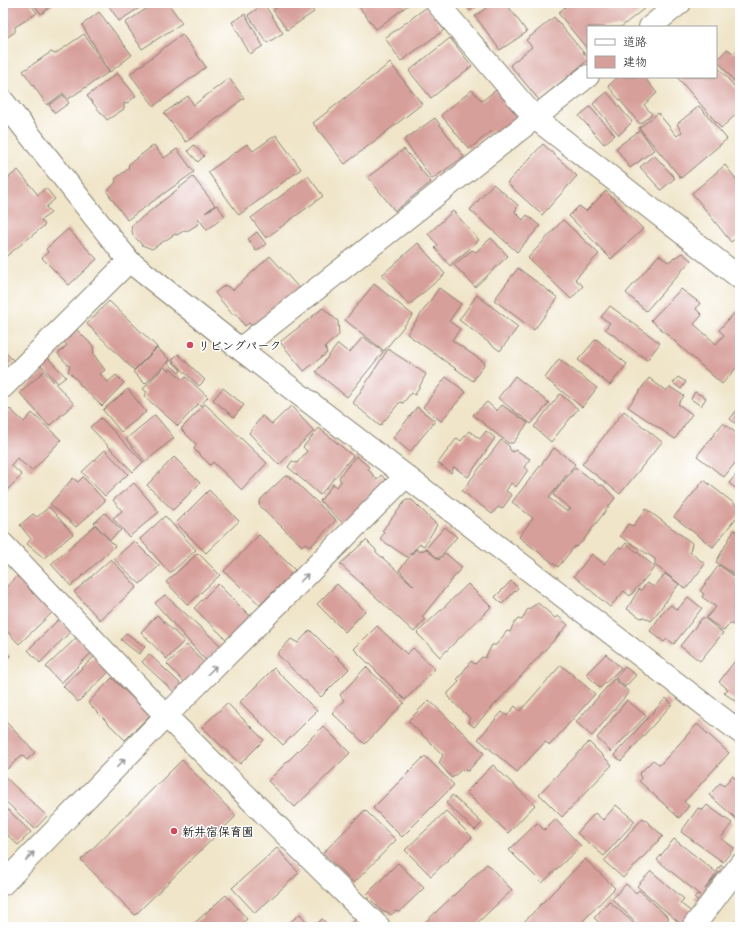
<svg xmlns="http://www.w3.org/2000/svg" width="743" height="930" font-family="'Patrick Hand','Klee One',sans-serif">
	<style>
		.building { fill: #d79f9a }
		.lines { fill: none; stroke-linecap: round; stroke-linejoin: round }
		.minor-casing { stroke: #868072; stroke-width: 24 }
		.minor { stroke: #fff; stroke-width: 22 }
		.oneway { stroke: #999 }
		.poi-dot { fill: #d1495b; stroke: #fff; stroke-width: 1.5 }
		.labels { text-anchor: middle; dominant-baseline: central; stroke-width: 3; stroke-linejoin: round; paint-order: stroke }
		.poi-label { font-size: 12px; font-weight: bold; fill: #1c1c1c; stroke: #fff; text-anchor: start }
	</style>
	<rect width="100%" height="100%" fill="#fff"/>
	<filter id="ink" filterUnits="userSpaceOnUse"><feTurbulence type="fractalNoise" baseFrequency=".025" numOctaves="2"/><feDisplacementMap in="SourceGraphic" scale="8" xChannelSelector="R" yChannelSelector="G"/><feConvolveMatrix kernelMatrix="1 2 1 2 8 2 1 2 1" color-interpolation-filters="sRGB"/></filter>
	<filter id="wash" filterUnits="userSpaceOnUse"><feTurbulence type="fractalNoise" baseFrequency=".012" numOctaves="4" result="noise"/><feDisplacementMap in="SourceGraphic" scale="16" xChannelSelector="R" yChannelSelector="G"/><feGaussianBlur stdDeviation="0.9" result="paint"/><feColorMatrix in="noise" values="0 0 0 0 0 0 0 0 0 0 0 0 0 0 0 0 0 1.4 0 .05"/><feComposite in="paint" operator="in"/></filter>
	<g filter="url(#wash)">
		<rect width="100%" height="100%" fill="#f0e5c9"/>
		<g id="blocks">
			<path class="building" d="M3 3H30L37 13 15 27V32L3 40Z
				M36 3H55L41 14 34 4Z
				M107 3H147L119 21Z
				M155 3H168L182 23 142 49 125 23Z
				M284 3H308L314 12 287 30 273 10Z
				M356 3H411L376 29Z
				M464 3H481L470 11Z
				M493 3H506L527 32 500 50 475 16Z
				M570 3H651L621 27H588V50L558 13Z
				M264 4 283 33 267 43 248 15Z
				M427 7 444 30 401 61 385 38Z
				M99 12 132 55 110 72 82 25Z
				M245 14 263 46 250 54 232 22Z
				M554 17 588 58V60L539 100 510 65 532 47 526 40Z
				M84 34 109 72 68 99 63 93 47 105 23 71 51 52 55 54Z
				M182 34 206 67 154 106 130 74Z
				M450 38 472 66 431 98 409 71Z
				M740 48V88L717 60 727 49 733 53Z
				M390 63 422 104 345 164 313 123Z
				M716 65 740 93V111L721 128 677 77H716Z
				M117 73 136 96 126 104 124 103V109L107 120 87 96Z
				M618 77H644L657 93 644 105 652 114 640 124 608 86Z
				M229 78 244 98 186 142 164 113 188 96 194 105Z
				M472 90 482 101 496 90 520 119 498 136 492 131 469 149 441 115Z
				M607 92 632 122 619 135 593 104Z
				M63 95 69 103 55 113 49 105Z
				M699 106 727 139 681 178 639 128 658 113 677 136 682 132 677 124Z
				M590 107 615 135 604 144 579 116Z
				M435 118 464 157 432 179 404 140Z
				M640 130 654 150 630 168 616 148Z
				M276 135 301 169 239 215 208 172 247 144 253 151Z
				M543 144 577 176 542 215 507 183Z
				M154 145 164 158 177 149 194 172 127 220 107 192 116 182 115 179 128 169 129 164Z
				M194 145 204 156 198 162 188 151Z
				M404 149 431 182 395 211 368 177Z
				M654 155 675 178 661 190 640 167Z
				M725 165 740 184V235L731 242 692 193Z
				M18 170 38 195 46 188 55 199 46 207 51 213 41 220 45 225 3 259V182Z
				M308 176 323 196 266 238 251 218Z
				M193 177 215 205 205 213 217 205 225 216 207 230 198 218 197 225 187 231 185 230 177 235 175 234 152 249 142 245 133 235 131 226Z
				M493 184 518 205 515 212 523 220 527 215 540 226 517 252 470 210Z
				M606 191 643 229 611 259 569 216 579 206 586 211Z
				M453 211 479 240 450 266 435 248 438 245 428 234Z
				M563 220 599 254 575 279 583 286 571 299 528 258Z
				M68 229 97 259 69 285 42 258 48 252 46 249Z
				M257 232 266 244 256 251 248 239Z
				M491 238 508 256 475 287 454 265 472 250 476 252Z
				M418 243 445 274 409 305 382 275Z
				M682 253 691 260 646 311 626 293 659 255 668 262Z
				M270 256 300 289 275 313 269 312 253 327 249 323 245 326 236 314H232L215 293 225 285 233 290Z
				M518 268 558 298 534 330 494 300Z
				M374 284 413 315 384 351 345 320Z
				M439 288 461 304 449 321 460 329 452 340 485 363 473 381 407 334Z
				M681 289 700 303 696 309 702 315 694 324 716 344 724 335 719 330 739 308 740 309V364L722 384 651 320Z
				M477 295 518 327 500 351 459 320Z
				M109 301 157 347 134 370 87 324Z
				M610 306 660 343 647 360 605 329 610 323 601 317Z
				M323 308 338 321 339 335 325 347 327 353 304 371 280 342Z
				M75 328 93 346 94 355 105 370 100 374 108 382 116 375 124 383 102 406 80 385 79 382 68 371 70 367 58 354 67 345 63 341Z
				M363 337 383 352 347 397 316 372 338 344 349 353Z
				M596 339 627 364 610 385 578 360Z
				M157 348 170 360 145 384 133 372Z
				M388 349 426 374 415 395 411 393 403 403 400 402 380 426 353 403Z
				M3 350 14 361 3 372Z
				M178 354 205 380 199 386 172 360Z
				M48 358 66 377 58 383 41 365Z
				M559 359 597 388 582 407 545 378Z
				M170 360 181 370 179 373 168 363Z
				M164 367 169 371 171 369 183 380 186 377 208 397 200 406 198 404 178 426 144 396 147 392 143 389Z
				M44 371 74 404 49 426 20 393Z
				M515 376 549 403 531 424 498 398Z
				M446 377 466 392 441 421 423 407Z
				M678 377 686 382 681 389 673 383Z
				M649 378 666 391 670 387 684 396 678 404 692 414 675 439 628 407Z
				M223 388 244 405 234 417 213 400Z
				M128 389 146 412 121 432 103 410Z
				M695 392 706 398 701 406 691 399Z
				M560 394 578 409 551 442 534 427Z
				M487 402 497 411 502 405 528 423 513 443H508L473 415Z
				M205 404 267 463 242 490 213 462 210 465 194 449 196 444 181 429Z
				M291 406 314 431 279 465 249 433 262 416 272 424Z
				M740 406V427L730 419Z
				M417 407 435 421 410 452 393 438Z
				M10 409 24 422 32 413 61 440 32 471 17 458 11 465 22 475 3 494V416Z
				M624 411 662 442 620 494 582 464Z
				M155 415 174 438 145 462 126 439Z
				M101 418 143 462 133 472 90 427Z
				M723 423 740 436V457L724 477 697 456Z
				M319 428 353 456 320 495 288 467 292 461 297 463 307 451 303 447Z
				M469 431 480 439 486 431 495 438 468 477 454 467 451 473 438 463 457 438 461 441Z
				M501 440 509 446 510 450 513 452 516 450 530 459 524 467 528 470 516 487 511 483 506 491 512 495 502 509 498 507 492 514 462 491Z
				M554 448 575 464 549 498 566 511 571 509 553 495 575 467 599 485H603L615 498 583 541 576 547 575 546 558 567 519 537 533 518 512 502Z
				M105 450 128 474 105 496 82 472Z
				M356 456 369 467 368 469 377 480 381 475 391 485 375 501 370 496 366 500 369 505 347 527 320 501 333 484 337 487 341 482 339 477Z
				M174 457 200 483 173 510 147 485Z
				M740 470V492L729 483Z
				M285 476H289L336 520 310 547 305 543 302 546 259 505 261 499Z
				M83 477 105 501 76 527 50 504 73 478 78 482Z
				M704 480 740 508V513L713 547 674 517Z
				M134 483 159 512 129 537 113 518 122 511 113 500Z
				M209 490 239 521 206 553 176 523Z
				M406 500H412L437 525 424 546 420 544 407 557 380 539 384 533 382 531Z
				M49 507 73 534 44 558 27 544 31 539 20 525 33 514 37 517Z
				M646 509 692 543 690 552 705 564 686 589 655 565V559L620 536 628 524 633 526Z
				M105 513 121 530 110 540 94 523Z
				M165 516 196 550 170 573 140 539Z
				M95 525 115 546 71 586 51 564Z
				M445 527 457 537 438 559 426 548Z
				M734 530 740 533V578L716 562Z
				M259 535 295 570 260 605 224 571Z
				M366 540 376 550V552L414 586 399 570 416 549 419 552 426 549 439 560 445 553 462 567 422 617 425 620 414 632 340 564Z
				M134 541 159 566 140 584 114 559Z
				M626 543 655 567 630 596 624 591 610 607 574 576 592 554 604 564 619 547 622 548Z
				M198 553 220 575 188 605 166 582Z
				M111 559 137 587 100 620 74 592Z
				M719 565 740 581V620L735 626 730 623 724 631 706 618 716 607 702 597 704 594 700 591Z
				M665 574 679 584 651 621 644 617 641 618 627 609 639 589 641 590 647 583 654 587Z
				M19 575 33 594 38 590 56 609 19 644 3 627V590Z
				M511 581 518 588 502 604 495 597Z
				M218 584 252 618 229 642 194 608Z
				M337 584 365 611 345 632 317 604Z
				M468 584 491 607 440 657 417 633Z
				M165 595 221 646 207 662 155 603Z
				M688 597 702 608 674 644 667 639 664 642 650 631 663 612 671 605 677 610Z
				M538 603 555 618 558 616 568 625 474 727 468 722 470 718 448 697V693L459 682 457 680 471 661 475 664 482 657 485 658 492 645H496L507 631 510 632 513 625 518 619 522 620 527 610Z
				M157 615 184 641 167 659 141 632Z
				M703 617 723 633 700 661 680 646Z
				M59 619 71 631 40 663 28 650Z
				M377 626 407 654 413 648 435 669 405 700 354 649Z
				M310 630 349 669 321 697 277 654 291 639 298 643Z
				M126 633 145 647 139 654 121 640Z
				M77 637 92 652 61 683 46 667Z
				M187 645 206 665 186 684 167 664Z
				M3 649 10 656 3 663Z
				M149 654 184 687 176 694 142 662Z
				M606 654 621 668 600 688 586 674Z
				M740 654V704L724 693 728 689 719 682Z
				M96 655 111 670 78 702 63 686Z
				M561 665 595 694 550 745 545 742 517 772 478 739 502 712 507 716 515 706 520 711Z
				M366 667 404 703 365 744 332 713 344 700 340 695Z
				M625 667 636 675 625 687 615 678Z
				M274 668 317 711 283 745 240 702Z
				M112 678 150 715 125 740 88 703Z
				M614 679 629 692 592 736 576 722Z
				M666 698 672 704 621 761 614 755Z
				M429 700 484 753 468 771 462 769 452 778 439 763 443 755 408 721Z
				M627 700 646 716 611 752 597 738Z
				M227 703 264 740 240 764 202 727Z
				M3 719 35 752 27 760 22 755 7 769 3 766Z
				M697 724 729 753 684 802 689 806 679 818 639 781 641 778 639 774 653 760 660 765Z
				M323 726 350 753 295 807 268 781Z
				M589 742 612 765 562 817 539 794Z
				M425 756 454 785 402 837 373 808Z
				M182 760 236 816 135 915 81 860Z
				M493 765 535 805 508 833 466 792Z
				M732 776 739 781 740 779V822L709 795 720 783 724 786Z
				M5 777 47 816 35 829 3 799V779Z
				M452 795 482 823 475 830 446 803Z
				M3 805 31 832 18 845 3 831Z
				M616 805 635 821 604 856 577 833 595 813 603 820Z
				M707 805 732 823 721 838 734 848 723 862 681 832 698 808 703 810Z
				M365 810 396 840 354 883 323 853Z
				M446 811 472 837 431 876 405 850Z
				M643 818 663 836 623 878 604 861Z
				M555 819 581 846 542 883 509 850 537 823 544 830Z
				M674 839 717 873 705 889 719 873 717 871 721 865 729 872 702 905 694 898 697 894 700 895 657 860Z
				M277 848 299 873 255 913 232 888Z
				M585 859 615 888 577 927H519Z
				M398 863 424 888 399 912 396 911 391 915 386 911 383 912 366 895Z
				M487 864 512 890 473 927H420Z
				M651 871 684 899 680 903 693 913 683 926 637 886Z
				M626 884 636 893 639 890 669 918 661 927H641L612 899Z
				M226 895 247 919 238 927H190Z
				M609 901 638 927H605L594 918Z
				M300 914 311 927H292L289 923Z
				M322 919 330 927H314Z
				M357 919 363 927H346Z
				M740 921V927H728Z"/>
		</g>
	</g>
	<g filter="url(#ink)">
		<use href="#blocks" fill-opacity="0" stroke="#868072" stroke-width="1"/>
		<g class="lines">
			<g class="minor-casing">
				<path id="minor" d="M437 3 535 118 740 278
					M650 27 680 3
					M3 101 129 261 240 349 740 732
					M240 349 588 76
					M3 387 129 261
					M3 544 166 716 379 927
					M3 884 166 716 406 476
					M693 927 740 865"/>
			</g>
			<use href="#minor" class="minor"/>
		</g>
		<defs><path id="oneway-shaft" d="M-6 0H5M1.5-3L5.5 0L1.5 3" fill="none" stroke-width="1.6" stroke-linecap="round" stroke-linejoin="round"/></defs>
		<g class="oneway">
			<use href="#oneway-shaft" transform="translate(304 578) rotate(-45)"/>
			<use href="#oneway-shaft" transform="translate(212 670) rotate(-45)"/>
			<use href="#oneway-shaft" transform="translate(121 763) rotate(-46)"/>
			<use href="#oneway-shaft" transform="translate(30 856) rotate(-46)"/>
		</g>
	</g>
	<g class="poi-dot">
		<circle cx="190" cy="345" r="4"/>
		<circle cx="174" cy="831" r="4"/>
	</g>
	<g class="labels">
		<g class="poi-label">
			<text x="198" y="345">リビングパーク</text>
			<text x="182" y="831">新井宿保育園</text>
		</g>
	</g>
	<rect width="743" height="930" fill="none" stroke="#fff" stroke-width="16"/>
	<rect x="587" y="26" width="130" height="52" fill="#ffffff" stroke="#a4a4a4"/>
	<rect x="595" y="39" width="20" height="6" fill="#ffffff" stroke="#a4a4a4"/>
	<text x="623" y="46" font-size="12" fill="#1c1c1c">道路</text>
	<rect x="595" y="56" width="20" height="12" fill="#d79f9a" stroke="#a4a4a4"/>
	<text x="623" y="66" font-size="12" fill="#1c1c1c">建物</text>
</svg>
